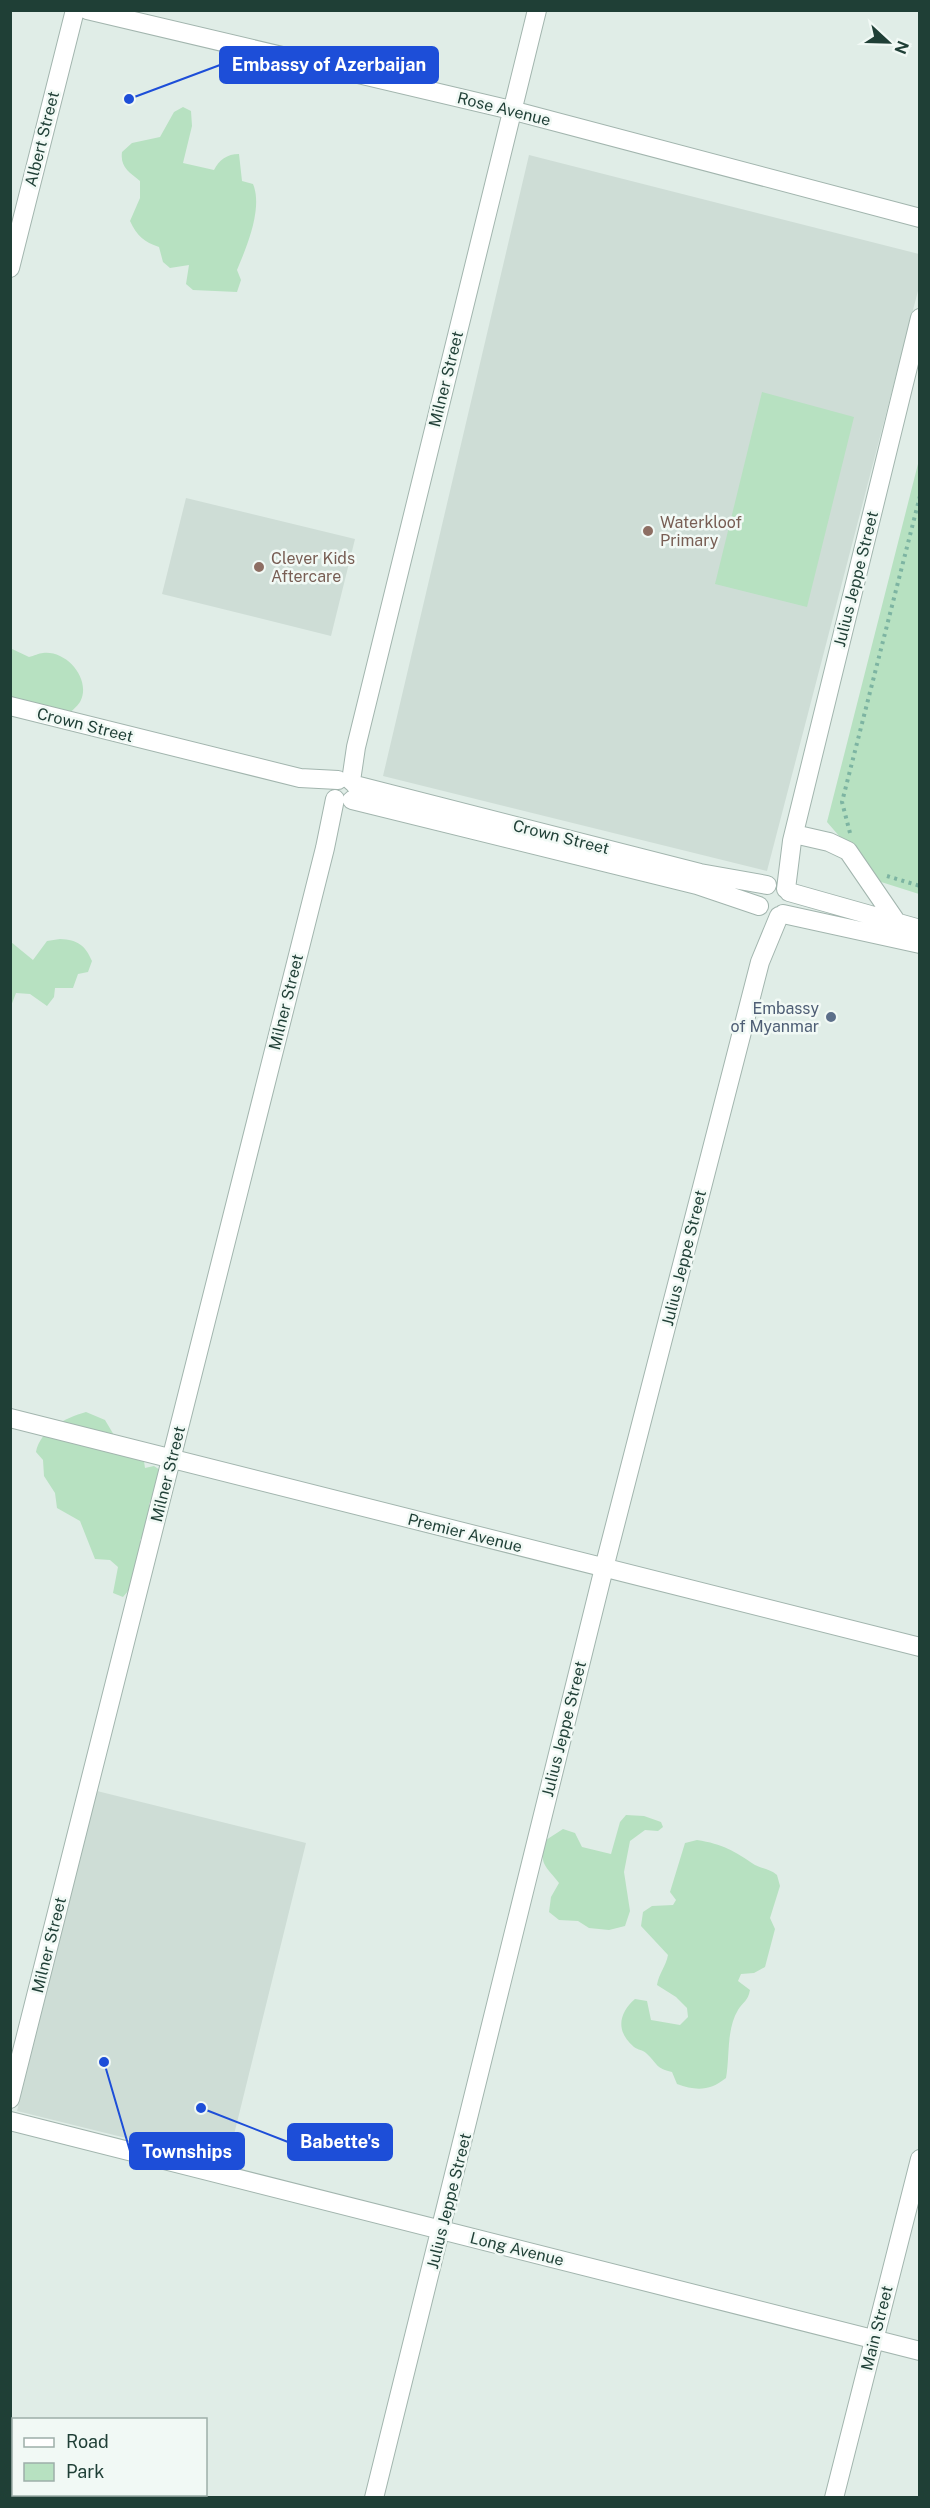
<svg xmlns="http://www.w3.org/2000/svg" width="930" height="2508" font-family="'Public Sans',sans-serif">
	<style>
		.built { fill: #ceddd6 }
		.green { fill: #b7e1c1 }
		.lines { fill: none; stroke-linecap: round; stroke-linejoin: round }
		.minor-casing { stroke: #a2b5ae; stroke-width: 20 }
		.path { stroke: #7db4a2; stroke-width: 4; stroke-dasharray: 3 4.5; stroke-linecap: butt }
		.minor { stroke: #fff; stroke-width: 18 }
		.education-dot { fill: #8d6e63; stroke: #f1f9f5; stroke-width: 2 }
		.service-dot { fill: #5c6f8a; stroke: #f1f9f5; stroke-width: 2 }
		.labels { text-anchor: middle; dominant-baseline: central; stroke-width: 5; stroke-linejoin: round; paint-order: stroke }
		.street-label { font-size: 16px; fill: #1f3f36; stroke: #f1f9f5 }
		.education-label { font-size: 16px; fill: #785e54; stroke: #f1f9f5; text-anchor: start }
		.service-label { font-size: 16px; fill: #4e5e75; stroke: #f1f9f5; text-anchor: end }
		.leader { fill: none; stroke: #1d4ed8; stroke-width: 2 }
		.callout-dot { fill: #1d4ed8; stroke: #f1f9f5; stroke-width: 2 }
		.callout { fill: #1d4ed8; stroke: #1d4ed8; stroke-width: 2 }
		.callout-label { font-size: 18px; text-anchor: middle; font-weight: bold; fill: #fff }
	</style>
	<rect width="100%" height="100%" fill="#e0ede7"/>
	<path class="built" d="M529 155 919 254V287L767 871 383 776Z
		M186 498 355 539 331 636 162 594Z
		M97 1791 306 1843 227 2163 17 2111Z"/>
	<path class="green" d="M183 107 191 111 192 126 183 163 214 170C219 160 227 154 239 154L242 181 253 184C263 208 247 246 237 270L241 280 237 292 193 290 186 284 189 265 170 268 163 262 159 247C144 242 137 236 130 221L140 198V181C129 172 120 167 122 152L132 143 160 137 174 112Z
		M762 392 854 417 807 607 715 584Z
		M919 460V894L878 881 827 822Z
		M10 648 29 657C34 656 39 653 43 653 67 650 92 680 80 702 77 707 70 712 66 716L11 711Z
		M60 939C78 940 85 945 92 961L88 972 78 974 73 988H55L54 997 47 1006 30 994 16 993 11 1006V942L33 960 47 941Z
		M86 1412 105 1420 124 1452 143 1455 145 1468 154 1466 160 1470V1482L149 1504 151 1523 140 1540V1569L133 1585 123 1597 113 1593 118 1567 110 1560 95 1559 80 1521 57 1508 55 1493 44 1476 43 1460 36 1452C40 1430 65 1418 86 1412Z
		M626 1815 644 1816 661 1822 663 1827 658 1831 645 1830 630 1841 624 1872 630 1911 625 1926 609 1930 589 1928 578 1921 559 1920 549 1912 551 1897 559 1883C545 1865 538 1864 546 1840L563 1829 575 1833 582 1847 611 1854 620 1822Z
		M697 1840C723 1844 734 1851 755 1865 763 1869 770 1869 777 1875L780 1886 770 1918 775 1929 765 1967 754 1973 741 1974 738 1981 750 1990C748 2001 743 2002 738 2010 726 2030 730 2057 726 2078 710 2091 696 2091 677 2084L672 2072C655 2068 658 2064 646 2053 643 2050 638 2050 634 2047 615 2031 619 2013 635 1999L647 2001 651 2020 680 2025 688 2017 687 2008 676 1997 657 1985C659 1973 666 1966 668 1955L641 1926 643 1912 652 1906 673 1905 676 1900 670 1892 685 1843Z"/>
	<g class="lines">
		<g class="minor-casing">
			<path id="minor" d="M87 10 511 110 920 218
				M10 268 75 10
				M10 706 300 778 338 780
				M351 781 356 747 537 10
				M355 785 700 873 767 885
				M352 800 697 885 759 906
				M794 834 829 842 848 851 898 924 895 938
				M786 889 792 841 920 318
				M789 892 920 929
				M783 914 920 944
				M10 1418 920 1647
				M10 2099 325 848 335 799
				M10 2121 920 2351
				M374 2498 604 1568 760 962 779 916
				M834 2498 920 2159"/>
		</g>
		<path class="path" d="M850 833 842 802 920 496
			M887 876 920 886"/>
		<use href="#minor" class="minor"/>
	</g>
	<g class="education-dot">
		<circle cx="648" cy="531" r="6"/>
		<circle cx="259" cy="567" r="6"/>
	</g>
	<circle class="service-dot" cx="831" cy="1017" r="6"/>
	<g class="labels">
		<g class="street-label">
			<text transform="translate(504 109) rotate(14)">Rose Avenue</text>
			<text transform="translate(42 139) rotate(-76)">Albert Street</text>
			<text transform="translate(446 379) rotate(-76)">Milner Street</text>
			<text transform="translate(856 579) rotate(-76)">Julius Jeppe Street</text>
			<text transform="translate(85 725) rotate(14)">Crown Street</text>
			<text transform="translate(561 837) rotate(14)">Crown Street</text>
			<text transform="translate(286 1002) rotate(-76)">Milner Street</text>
			<text transform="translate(684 1258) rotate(-76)">Julius Jeppe Street</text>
			<text transform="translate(168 1474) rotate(-76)">Milner Street</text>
			<text transform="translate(465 1533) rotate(14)">Premier Avenue</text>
			<text transform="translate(564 1729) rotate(-76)">Julius Jeppe Street</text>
			<text transform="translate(49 1945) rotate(-76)">Milner Street</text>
			<text transform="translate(449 2201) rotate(-76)">Julius Jeppe Street</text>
			<text transform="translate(517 2249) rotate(14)">Long Avenue</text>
			<text transform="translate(877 2328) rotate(-76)">Main Street</text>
		</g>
		<g class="education-label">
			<text x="660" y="522">Waterkloof<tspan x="660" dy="18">Primary</tspan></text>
			<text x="271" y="558">Clever Kids<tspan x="271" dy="18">Aftercare</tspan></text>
		</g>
		<g class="service-label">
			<text x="819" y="1008">Embassy<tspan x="819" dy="18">of Myanmar</tspan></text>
		</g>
	</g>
	<path class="leader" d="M129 99L220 65M201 2108L288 2142M104 2062L130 2151"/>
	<g class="callout-dot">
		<circle cx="129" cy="99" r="6"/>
		<circle cx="201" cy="2108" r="6"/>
		<circle cx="104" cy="2062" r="6"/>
	</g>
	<g class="callout">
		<rect x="220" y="47" width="218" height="36" rx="6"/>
		<rect x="288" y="2124" width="104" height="36" rx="6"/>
		<rect x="130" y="2133" width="114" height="36" rx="6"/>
	</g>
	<g class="callout-label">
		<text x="329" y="71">Embassy of Azerbaijan</text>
		<text x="340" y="2148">Babette's</text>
		<text x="187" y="2158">Townships</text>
	</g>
	<rect width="930" height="2508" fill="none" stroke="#1f3f36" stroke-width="24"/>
	<rect x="12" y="2418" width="195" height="78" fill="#f1f9f5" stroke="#9dafa9" stroke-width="1.5"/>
	<rect x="24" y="2438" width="30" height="9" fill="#ffffff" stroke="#9dafa9" stroke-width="1.5"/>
	<text x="66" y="2448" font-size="18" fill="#1f3f36">Road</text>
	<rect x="24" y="2463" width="30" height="18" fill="#b7e1c1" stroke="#9dafa9" stroke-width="1.5"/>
	<text x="66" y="2478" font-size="18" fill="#1f3f36">Park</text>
	<g transform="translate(888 42) rotate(112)" stroke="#f1f9f5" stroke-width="4.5" paint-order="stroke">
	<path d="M0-4.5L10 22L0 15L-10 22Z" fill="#1f3f36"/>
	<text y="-9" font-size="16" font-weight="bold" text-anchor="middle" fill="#1f3f36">N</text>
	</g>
</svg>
